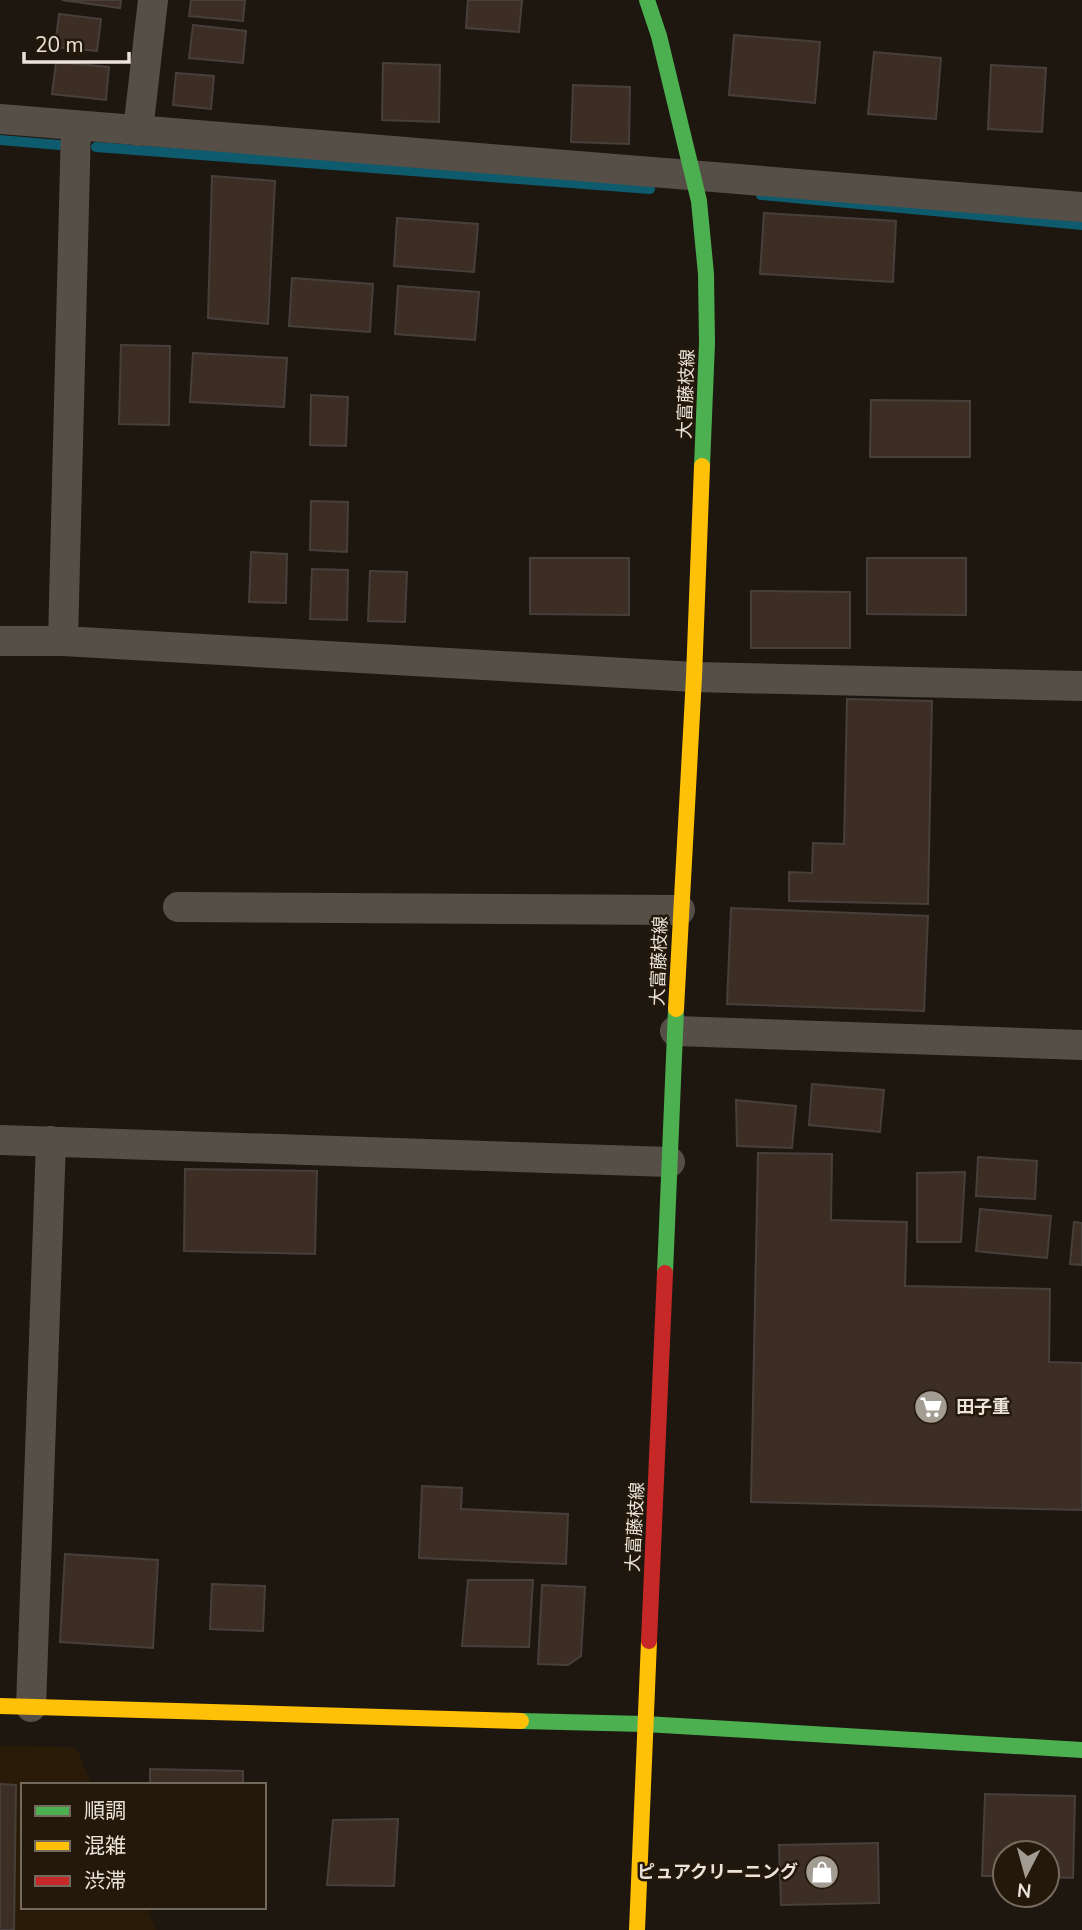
<svg xmlns="http://www.w3.org/2000/svg" width="1082" height="1930" font-family="'Nunito Sans','Noto Sans JP',sans-serif">
	<style>
		.built { fill: #2a1b09 }
		.lines { fill: none; stroke-linecap: round; stroke-linejoin: round }
		.stream { stroke: #0d5b6d; stroke-width: 10 }
		.building { fill: #3c2e24; stroke: #473f3a; stroke-width: 2 }
		.street { stroke: #564f47; stroke-width: 30 }
		.fast { stroke: #4caf50; stroke-width: 16 }
		.slow { stroke: #ffc107; stroke-width: 16 }
		.jam { stroke: #c62828; stroke-width: 16 }
		.labels { text-anchor: middle; dominant-baseline: central; stroke-width: 5; stroke-linejoin: round; paint-order: stroke }
		.street-label { font-size: 18px; fill: #ebe3da; stroke: #24180a }
		.poi-label { font-size: 18px; font-weight: bold; fill: #ebe3da; stroke: #24180a; text-anchor: start }
	</style>
	<rect width="100%" height="100%" fill="#1e1710"/>
	<path class="built" d="M0 1746 76 1747 92 1785H23V1907H146L156 1930H0Z"/>
	<g class="lines">
		<path class="stream" d="M0 140 59 145
			M96 147 650 189
			M761 195 1082 225"/>
	</g>
	<path class="building" d="M62 0H121L120 8Z
		M191 0H245L243 21 189 16Z
		M468 0H522L519 32 466 28Z
		M59 14 101 19 97 51 55 47Z
		M193 25 246 31 243 63 189 58Z
		M734 35 820 42 815 103 729 95Z
		M874 52 941 58 936 119 868 114Z
		M56 62 109 67 106 100 52 94Z
		M383 63 440 65 439 122 382 120Z
		M991 65 1046 68 1042 132 988 129Z
		M176 73 214 76 211 109 173 105Z
		M573 85 630 87 629 144 571 142Z
		M212 176 275 181 268 324 208 318Z
		M764 213 896 221 893 282 760 274Z
		M397 218 478 224 474 272 394 266Z
		M292 278 373 284 370 332 289 326Z
		M398 286 479 292 475 340 395 334Z
		M121 345 170 346 169 425 119 424Z
		M193 353 287 358 284 407 190 402Z
		M311 395 348 397 346 446 310 445Z
		M871 400 970 401V457H870Z
		M311 501 348 502 347 552 310 550Z
		M251 552 287 554 286 603 249 602Z
		M530 558H629V615L530 614Z
		M867 558H966V615L867 614Z
		M312 569 348 570 347 620 310 619Z
		M370 571 407 572 405 622 368 621Z
		M751 591 850 592V648H751Z
		M847 699 932 701 928 904 789 901V872L812 873 813 843 844 844Z
		M731 908 928 916 924 1011 727 1004Z
		M812 1084 884 1090 880 1132 809 1125Z
		M736 1100 796 1106 792 1148 737 1146Z
		M758 1153 832 1154 831 1220 907 1222 905 1286 1050 1289 1049 1362 1082 1363V1510L751 1502Z
		M978 1157 1037 1161 1035 1199 976 1196Z
		M185 1169 317 1171 315 1254 184 1251Z
		M965 1172 961 1242H917V1173Z
		M980 1209 1051 1216 1047 1258 976 1251Z
		M1074 1222 1082 1223V1265L1070 1264Z
		M422 1486 462 1488 461 1509 568 1514 566 1564 419 1558Z
		M65 1554 158 1560 153 1648 60 1642Z
		M468 1580H533L529 1647 462 1646Z
		M212 1584 265 1586 263 1631 210 1629Z
		M542 1585 585 1587 581 1656 568 1665 538 1664Z
		M150 1769 243 1771V1785H150Z
		M0 1784 16 1785 14 1930H0Z
		M985 1794 1075 1796 1073 1878 1047 1877V1853H1005V1876H982Z
		M398 1819 394 1886 327 1885 333 1820Z
		M878 1843 879 1903 781 1905 779 1845Z"/>
	<g class="lines">
		<path class="street" d="M0 119 1082 207
			M138 131 153 0
			M0 641H63L694 677 1082 686
			M63 641 76 126
			M178 907 680 910
			M675 1031 1082 1045
			M0 1140 670 1162
			M31 1707 51 1141"/>
		<path class="fast" d="M647 0 659 36 699 201 706 274 707 343 702 466
			M665 1273 676 1009
			M521 1721 645 1724 1082 1750"/>
		<path class="slow" d="M676 1009 694 677 702 466
			M0 1706 521 1721
			M637 1930 649 1641"/>
		<path class="jam" d="M649 1641 665 1273"/>
	</g>
	<defs>
		<g id="supermarket-disc" transform="scale(1.75)"><circle r="9.5" fill="#a39c93" stroke="#24180a"/><path d="M-6-5.5h2.5l.6 2H6L4.5 2H-2.5L-4.4-4H-6ZM-1.5 3.2a1.3 1.3 0 1 0 .1 0ZM3 3.2a1.3 1.3 0 1 0 .1 0Z" fill="#fff"/></g>
		<g id="shop-disc" transform="scale(1.75)"><circle r="9.5" fill="#a39c93" stroke="#24180a"/><path d="M-5-2.5h2.3a2.7 3.5 0 0 1 5.4 0H5L5.5 6h-11ZM-1.5-2.5h3a1.5 2.3 0 0 0-3 0Z" fill="#fff"/></g>
	</defs>
	<g fill-rule="evenodd">
		<use href="#supermarket-disc" x="931" y="1407"/>
		<use href="#shop-disc" x="822" y="1872"/>
	</g>
	<g class="labels">
		<g class="street-label">
			<text transform="translate(686 394) rotate(-88)">大富藤枝線</text>
			<text transform="translate(659 961) rotate(-88)">大富藤枝線</text>
			<text transform="translate(635 1527) rotate(-87)">大富藤枝線</text>
		</g>
		<g class="poi-label">
			<text x="956" y="1407">田子重</text>
			<text x="798" y="1872" text-anchor="end">ピュアクリーニング</text>
		</g>
	</g>
	<rect x="21" y="1783" width="245" height="126" fill="#24180a" stroke="#74695d" stroke-width="2"/>
	<rect x="35" y="1806" width="35" height="10" fill="#4caf50" stroke="#74695d" stroke-width="2"/>
	<text x="84" y="1818" font-size="21" fill="#ebe3da">順調</text>
	<rect x="35" y="1841" width="35" height="10" fill="#ffc107" stroke="#74695d" stroke-width="2"/>
	<text x="84" y="1853" font-size="21" fill="#ebe3da">混雑</text>
	<rect x="35" y="1876" width="35" height="10" fill="#c62828" stroke="#74695d" stroke-width="2"/>
	<text x="84" y="1888" font-size="21" fill="#ebe3da">渋滞</text>
	<g transform="translate(1026 1874) rotate(186)"><circle r="33" fill="#24180a" stroke="#74695d" stroke-width="2"/>
	<path d="M0-5L12 26L0 18L-12 26Z" fill="#a39c93"/>
	<text y="-10" font-size="19" font-weight="bold" text-anchor="middle" fill="#ebe3da">N</text>
	</g>
	<path d="M24 52v10h105v-10" fill="none" stroke="#ebe3da" stroke-width="3.5"/>
	<text x="35" y="52" font-size="21" fill="#ebe3da" stroke="#24180a" stroke-width="5" paint-order="stroke">20 m</text>
</svg>
